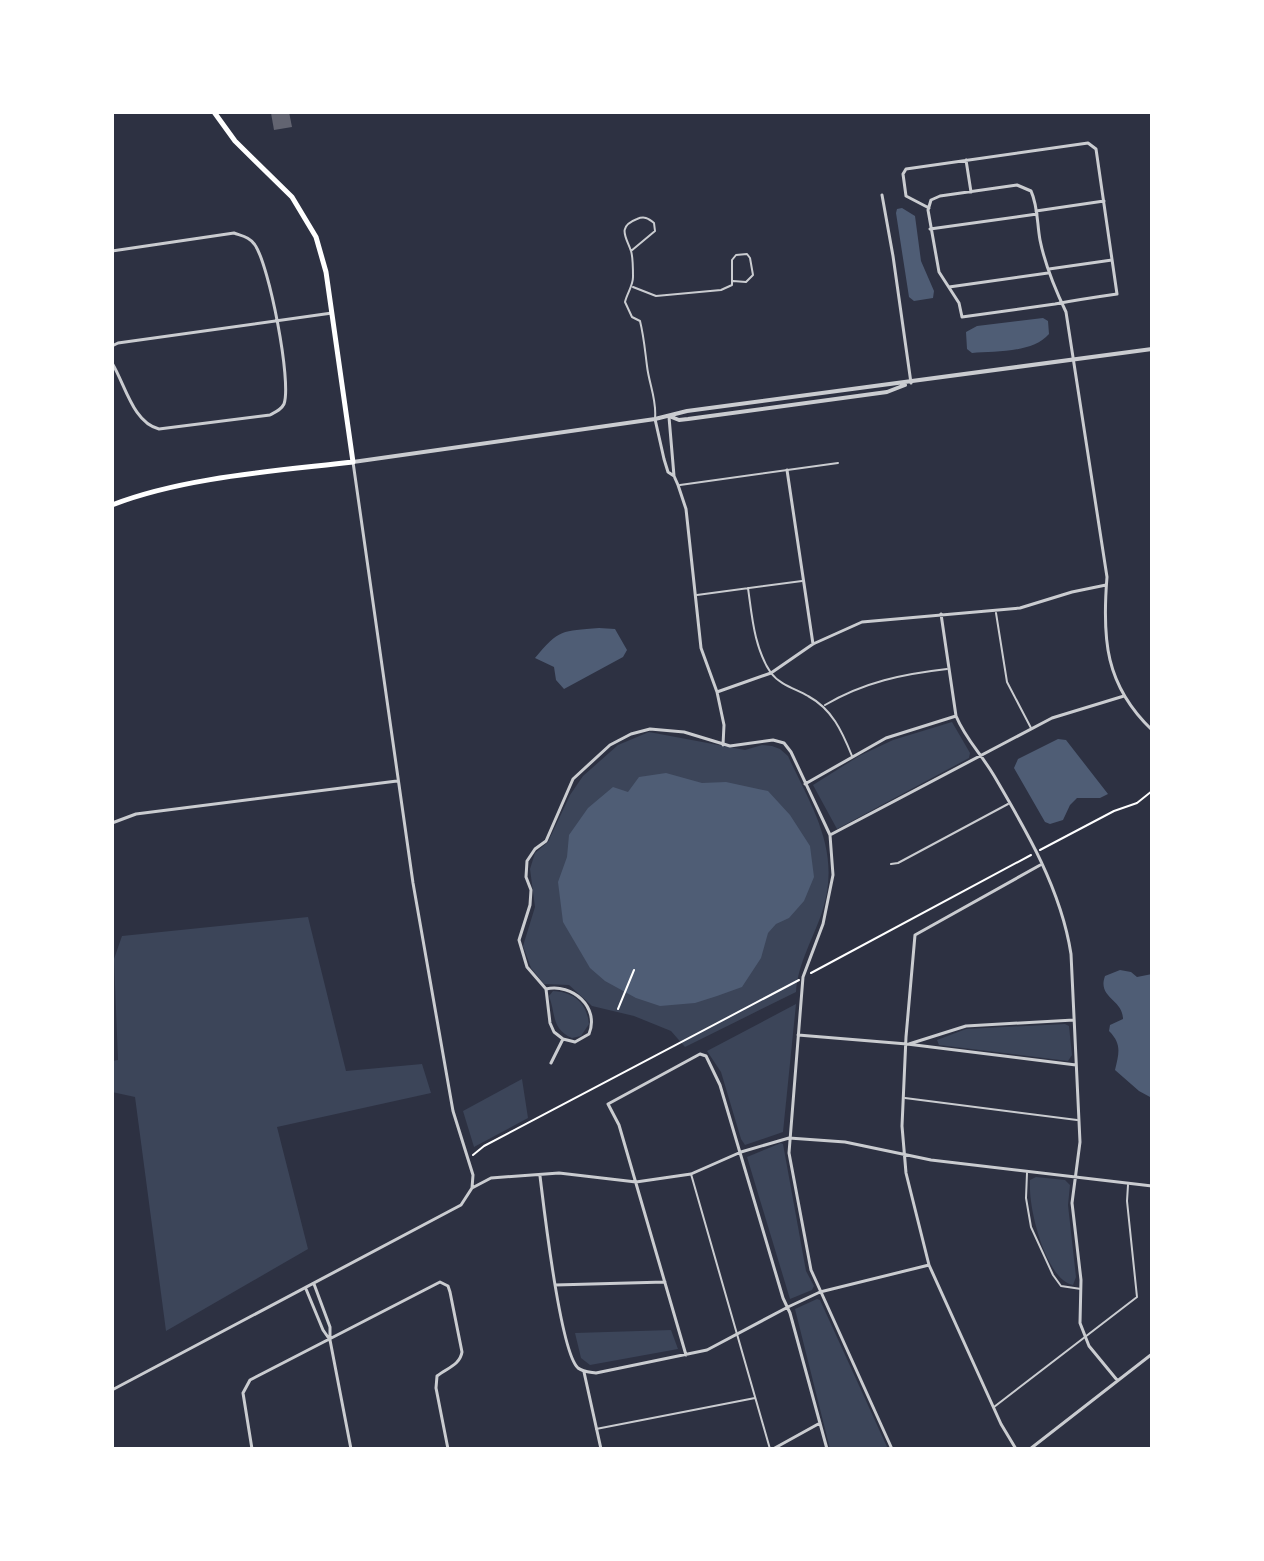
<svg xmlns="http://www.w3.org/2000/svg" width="1264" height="1561" font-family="'DM Sans',sans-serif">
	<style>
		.green { fill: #3c4559 }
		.water { fill: #4f5d75 }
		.building { fill: #626471 }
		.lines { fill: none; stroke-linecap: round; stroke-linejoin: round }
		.path { stroke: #fff; stroke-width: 2 }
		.service { stroke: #caccd0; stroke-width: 2 }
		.minor { stroke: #caccd0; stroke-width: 3 }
		.tertiary { stroke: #caccd0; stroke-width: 4 }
		.primary { stroke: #fff; stroke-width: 5 }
	</style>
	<rect width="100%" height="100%" fill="#2d3142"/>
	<path class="green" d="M952 722 970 753 969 758 837 829 813 785 859 756 893 740Z
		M649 732 745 750 762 745 772 746 780 749 788 756C812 808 841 850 823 909 814 938 798 962 796 992L685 1047 671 1031 634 1016 592 1006 569 985 544 984 531 968 523 946 535 907 530 869 535 853 548 842 570 795 583 776 618 745Z
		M308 917 346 1071 422 1064 431 1093 277 1127 308 1249 166 1331 135 1097 112 1092V1061L118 1060 114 959 122 936Z
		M553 991C574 992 587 1003 589 1024L581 1036 572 1038C551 1029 556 1014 549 996Z
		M796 1004 783 1132 745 1145 741 1139 721 1072 707 1051Z
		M1065 1024 1069 1026 1072 1055 1068 1061 939 1045 937 1040 966 1029Z
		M522 1079 528 1118 474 1147 463 1111Z
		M781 1143 783 1144 806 1271 814 1286 812 1290 790 1299 747 1157Z
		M1036 1177 1065 1180 1070 1185 1068 1205 1076 1277 1073 1285C1046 1280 1029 1210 1030 1186V1180Z
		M817 1299 820 1300 888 1449H830L795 1309Z
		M671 1330 678 1349 590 1365 581 1358 575 1333Z"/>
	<path class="water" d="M902 208 915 216 921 261 934 291 933 298 914 301 909 297 896 213 897 209Z
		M1043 318 1048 321 1049 334C1033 353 995 351 972 353L967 349 966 332 977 326Z
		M599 628 615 629 627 650 623 657 564 689 556 680 554 667 535 658C559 629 562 631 599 628Z
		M1058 739 1066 740 1108 794 1100 798H1077L1070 805 1063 820 1050 824 1045 822 1014 768 1018 759Z
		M666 773 702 783 726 782 768 791 790 815 810 846 814 877 804 901 789 918 776 924 768 933 761 958 742 987 717 996 695 1003 660 1006 636 998 605 981 590 968 563 922 558 882 567 857 569 835 588 808 613 787 628 792 639 777Z
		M1120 970 1131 972 1137 977 1152 974 1150 1097 1139 1091 1115 1070C1119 1053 1122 1044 1109 1031L1110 1025 1123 1019C1123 999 1097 998 1105 976Z"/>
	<path class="building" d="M289 112 292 127 274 130 271 113Z"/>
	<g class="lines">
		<path class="path" d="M1040 850 1114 811 1137 803 1152 791
			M811 973 1031 855
			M618 1009 634 970
			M473 1155 484 1146 799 980"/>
		<path class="service" d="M631 251 655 231 654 223C648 218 644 216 637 219 616 227 627 238 631 251 633 257 633 271 633 277 633 286 627 293 625 302L632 317 640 321C644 337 645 351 647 366 649 384 657 400 655 418
			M633 287 656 296 721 290 732 285V260L736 255 747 254 750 258 753 275 746 282 733 281
			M680 485 838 463
			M748 588C752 616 754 648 771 673 780 685 796 689 808 696 832 709 842 731 852 756
			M697 595 802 581
			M996 613 1007 682 1031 728
			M825 705C864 682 903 674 947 669
			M891 864 898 863 1008 804
			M905 1098 1077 1120
			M1027 1173 1026 1198 1031 1227 1053 1275 1061 1286 1081 1289
			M691 1174 770 1449
			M994 1407 1137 1297 1127 1201 1128 1185
			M596 1429 755 1398"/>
		<path class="minor" d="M966 160 971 192
			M882 195 893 256 911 383
			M929 208 906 196 903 174 906 169 1088 143 1096 149 1117 294C1096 297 1076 300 1055 304L962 317 959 303 939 272 928 210 931 200 940 196 1017 185 1031 191C1038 206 1037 224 1040 240 1045 265 1055 289 1066 312L1107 577C1102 639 1105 685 1152 730
			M1036 211 1104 201
			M930 229 1037 214
			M112 251 234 233C242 236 250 237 255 245 269 265 292 382 284 404 281 410 276 412 270 415L159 429C133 423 125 384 112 363
			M1049 269 1112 260
			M949 287 1048 273
			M112 346 118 343 332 313
			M669 417 674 476
			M655 419 664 459 668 472 674 476 678 485 686 509 701 648 717 692 724 725 723 745
			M787 470 813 644
			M941 614 956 716C965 738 981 754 993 774 1026 830 1061 889 1071 954L1080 1142 1072 1203 1081 1280 1080 1323 1089 1346 1117 1380
			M717 692 771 673 813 644 862 622 1020 608 1072 592 1106 585
			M805 784 886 738 956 716
			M112 823 136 814 397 781
			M830 835 1052 718 1124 696
			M546 989C572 983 600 1007 589 1034L575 1042 563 1039 554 1032 550 1023 546 989 527 967 519 940 530 905 531 890 526 877 527 861 535 849 546 841 573 779 610 745 631 734 650 729 684 732 730 746 773 740 784 743 791 752 830 835 833 875 823 924 803 977 789 1153 811 1270 892 1449
			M798 1035 907 1044 1076 1065
			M909 1044 966 1026 1074 1020
			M551 1063 563 1039
			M540 1176C544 1208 560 1352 578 1368 583 1372 590 1372 596 1373L707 1350 788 1307 820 1292 929 1265
			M472 1188 491 1178 559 1173 636 1182 691 1174 741 1152 789 1138 845 1142 931 1160 1152 1186
			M314 1284 330 1327V1340L351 1449
			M555 1285 665 1282
			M306 1289 323 1330 330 1340
			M686 1355 619 1125 608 1104 700 1054 706 1056 720 1085 783 1298 790 1313 827 1449
			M584 1372 601 1449
			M112 1390 461 1205 472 1188 473 1175 453 1111 413 883 353 462
			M252 1449 243 1393 250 1380 440 1282 448 1286 450 1292 462 1352C460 1365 447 1368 437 1376L436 1388 448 1449
			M773 1449 820 1423
			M1016 1449 1001 1424 929 1265 906 1173 902 1126 906 1037 915 935 1042 864
			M1030 1449 1152 1354"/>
		<path class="tertiary" d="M669 416 679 420 688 419 887 392 905 385
			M353 462 655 419 687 411 1152 349"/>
		<path class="primary" d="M112 505C184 477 277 471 353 462L326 272 316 237 292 197 235 141 214 112"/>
	</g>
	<rect width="1264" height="1561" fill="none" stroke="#ffffff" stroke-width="228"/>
</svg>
